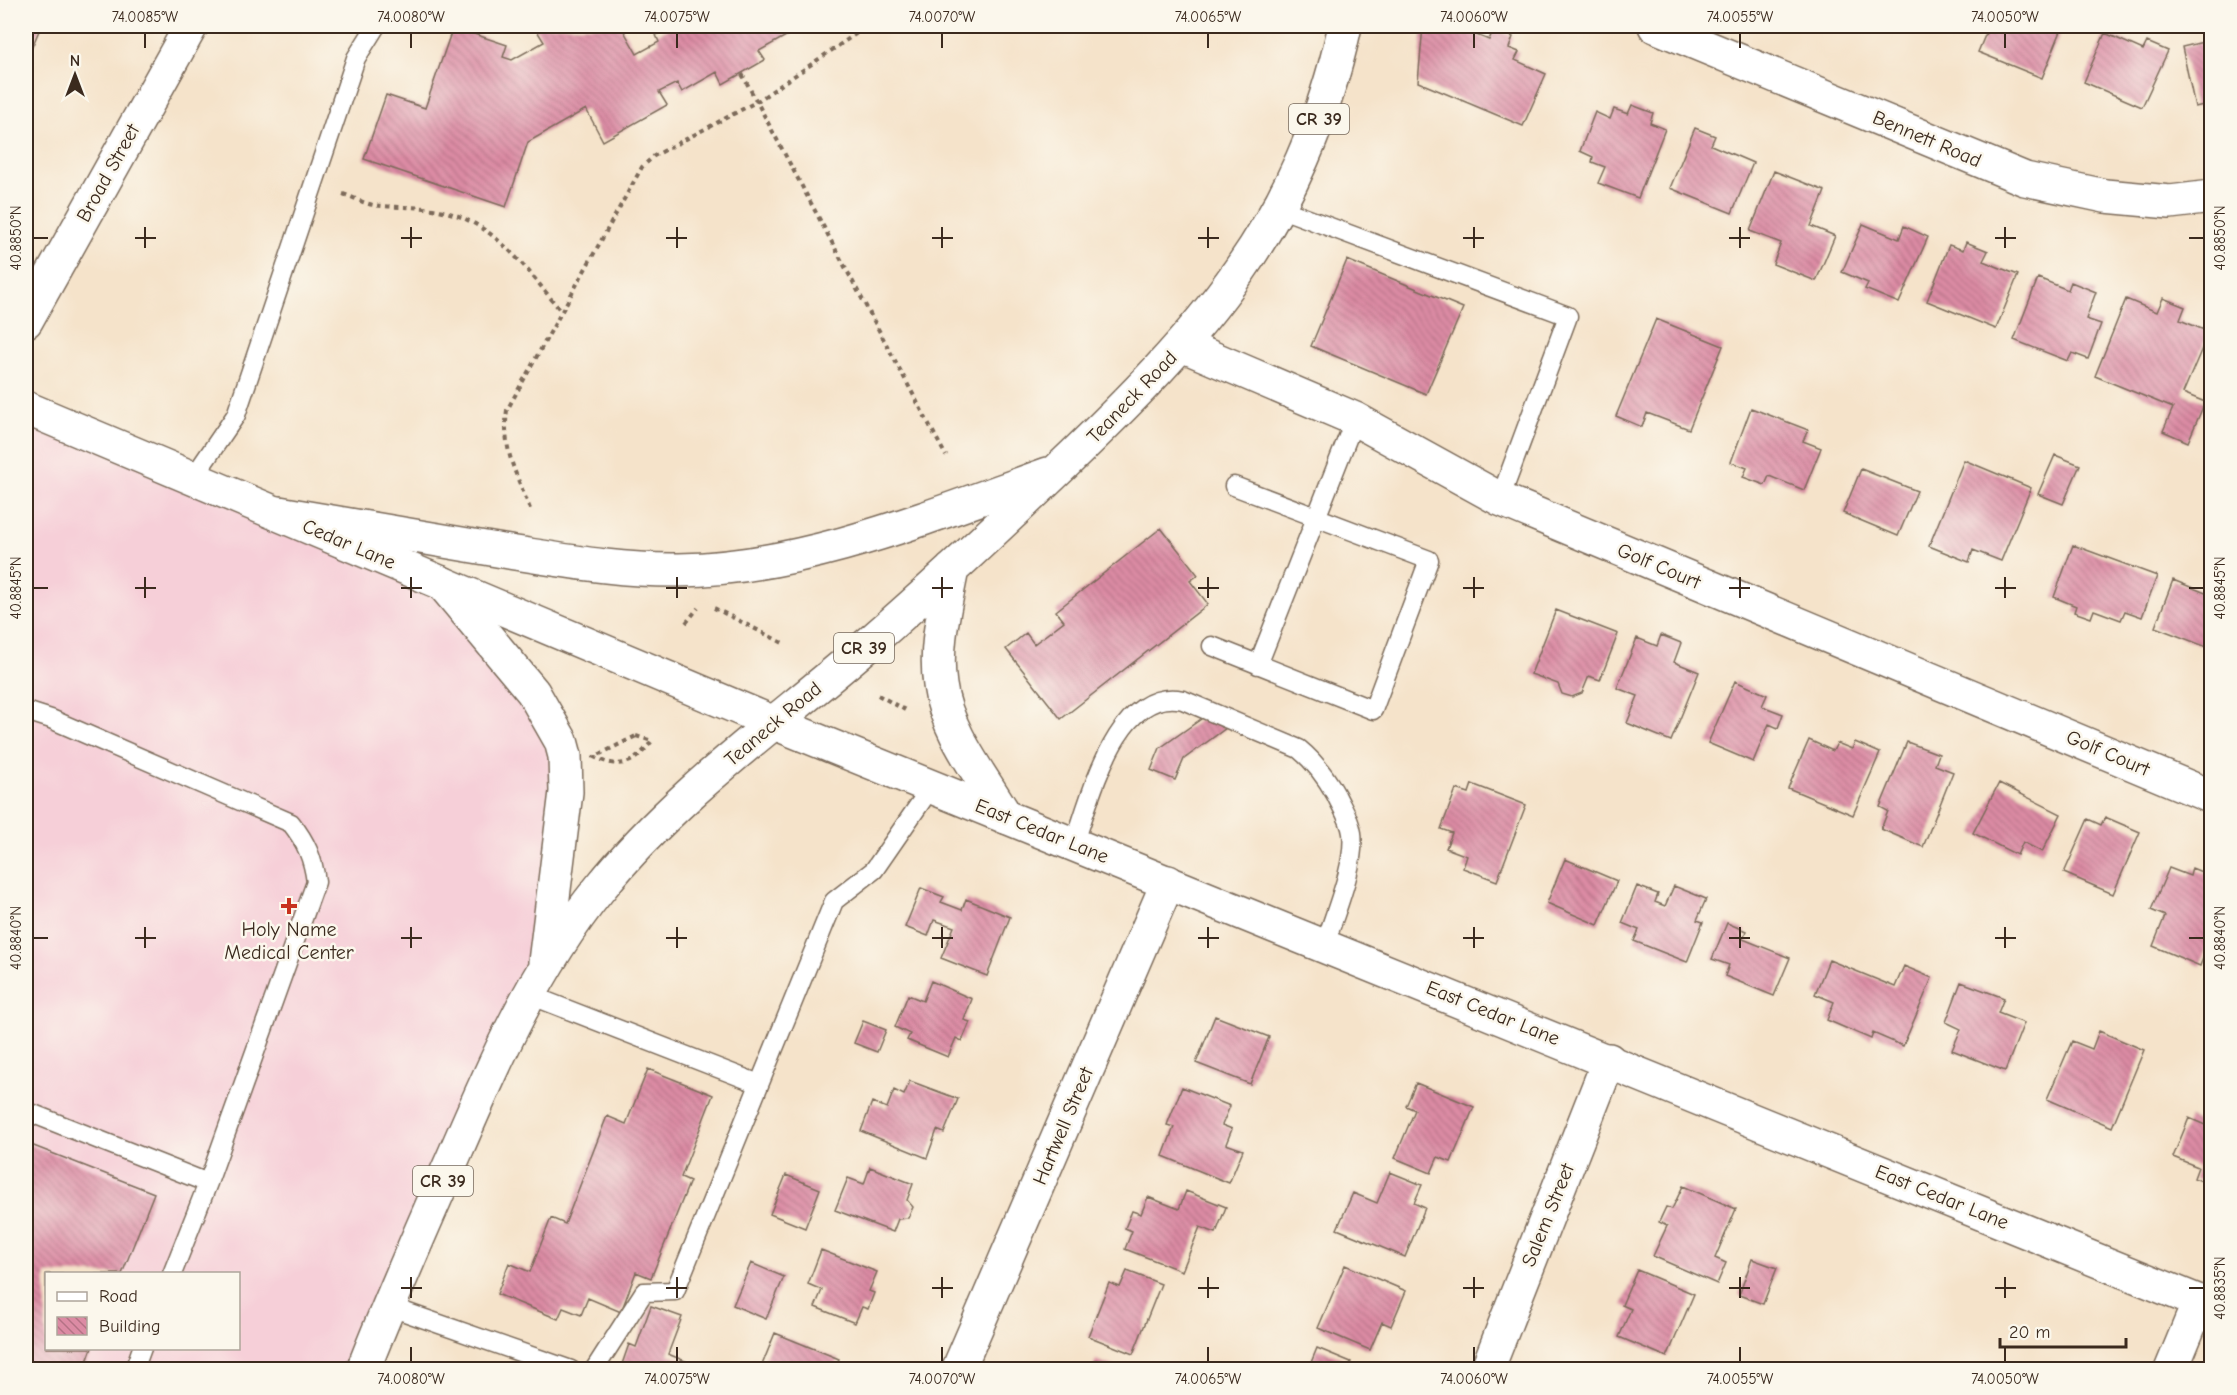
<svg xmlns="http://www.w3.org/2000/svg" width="2237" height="1395" font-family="'Comic Neue',sans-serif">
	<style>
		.built { fill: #f6cfd8; fill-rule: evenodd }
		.building { fill: url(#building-back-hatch) }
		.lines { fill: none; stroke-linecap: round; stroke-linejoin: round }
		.service-casing { stroke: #7c6b5a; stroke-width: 21 }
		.minor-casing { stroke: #7c6b5a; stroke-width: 36 }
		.tertiary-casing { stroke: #7c6b5a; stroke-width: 36 }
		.secondary-casing { stroke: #7c6b5a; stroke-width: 36 }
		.primary-casing { stroke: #7c6b5a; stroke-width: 36 }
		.path { stroke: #7c6b5a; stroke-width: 4; stroke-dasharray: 4.5 4.5; stroke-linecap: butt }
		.service { stroke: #fff; stroke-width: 18 }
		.minor { stroke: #fff; stroke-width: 33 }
		.tertiary { stroke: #fff; stroke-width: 33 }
		.secondary { stroke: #fff; stroke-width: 33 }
		.primary { stroke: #fff; stroke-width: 33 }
		.ticks { fill: none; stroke: #3b2a1e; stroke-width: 2 }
		.poi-dot { fill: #c8321e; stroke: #fbf7ec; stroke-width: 2 }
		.labels { text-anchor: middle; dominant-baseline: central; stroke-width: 5; stroke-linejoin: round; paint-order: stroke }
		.shield { fill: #fbf7ec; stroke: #75685c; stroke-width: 1.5 }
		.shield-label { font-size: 18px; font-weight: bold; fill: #3b2a1e }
		.street-label { font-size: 20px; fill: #3b2a1e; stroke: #fbf7ec }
		.poi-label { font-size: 20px; fill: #3b2a1e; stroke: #fbf7ec }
		.neatline { fill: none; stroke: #3b2a1e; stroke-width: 2 }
		.ticks-label { font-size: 15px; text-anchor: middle; fill: #3b2a1e }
	</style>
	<defs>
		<pattern id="building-back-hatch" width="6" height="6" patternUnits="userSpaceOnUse" patternTransform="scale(1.5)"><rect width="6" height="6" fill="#dc8ba4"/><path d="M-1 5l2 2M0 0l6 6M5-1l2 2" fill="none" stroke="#b47285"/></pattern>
	</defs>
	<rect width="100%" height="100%" fill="#fbf7ec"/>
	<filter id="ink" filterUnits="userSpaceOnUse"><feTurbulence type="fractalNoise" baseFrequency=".0167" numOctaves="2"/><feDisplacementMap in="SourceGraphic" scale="12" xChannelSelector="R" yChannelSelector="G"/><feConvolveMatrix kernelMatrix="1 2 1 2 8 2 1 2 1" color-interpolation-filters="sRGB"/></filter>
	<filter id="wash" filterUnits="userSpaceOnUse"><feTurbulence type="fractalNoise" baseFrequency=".008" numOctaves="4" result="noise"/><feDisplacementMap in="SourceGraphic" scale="24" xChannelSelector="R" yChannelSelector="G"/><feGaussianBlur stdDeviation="1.35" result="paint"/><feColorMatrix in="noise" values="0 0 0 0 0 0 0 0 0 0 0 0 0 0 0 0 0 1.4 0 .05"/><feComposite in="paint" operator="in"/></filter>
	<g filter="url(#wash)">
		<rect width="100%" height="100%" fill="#f5e3ca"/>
		<path class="built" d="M26 408 442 583 556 728 544 971 363 1369H26ZM46 1274H238V1348H46Z"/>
		<g id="blocks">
			<path class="building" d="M26 26H41L26 61Z
				M534 26H621L637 54 659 42 656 35 673 26H804L759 51 765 60 723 84 717 72 682 92 677 83 659 92 667 105 603 141 586 109 528 142 506 207 364 159 386 95 425 108 453 27 507 45 503 57 512 60 544 42Z
				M1423 26H1454L1489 40 1494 28 1513 37 1509 48 1519 52 1515 60 1546 74 1523 126 1418 82Z
				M1989 26H2063L2042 78 1978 52Z
				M2105 33 2143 50 2147 42 2168 51 2142 107 2084 82Z
				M2212 40V103L2195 107 2182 47Z
				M1632 105 1653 113 1650 123 1665 129 1638 198 1598 183 1605 167 1592 162 1593 157 1580 151 1595 112 1610 119 1614 109 1628 114Z
				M1695 128 1715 136 1711 145 1753 163 1732 213 1670 188Z
				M1774 171 1825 191 1811 226 1835 236 1816 281 1773 264 1781 243 1750 231Z
				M1863 224 1899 239 1904 226 1928 237 1899 303 1865 289 1868 283 1842 272Z
				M1966 242 1988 251 1983 261 2018 275 1996 329 1927 301 1949 245 1963 250Z
				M1347 260 1463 308 1426 394 1311 346Z
				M2038 278 2068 290 2071 282 2096 292 2086 319 2101 324 2088 359 2072 353 2068 361 2014 340Z
				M2163 298 2185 307 2180 320 2209 332 2183 393 2205 402 2188 442 2163 431 2173 408 2095 376 2126 299 2157 312Z
				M1656 319 1723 346 1689 429 1647 413 1642 427 1616 416Z
				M1751 408 1808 430 1803 441 1821 448 1804 490 1769 476 1765 485 1743 477 1747 468 1731 462Z
				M2055 455 2080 465 2063 504 2038 494Z
				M1964 460 2031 488 2001 561 1973 550 1969 562 1929 546Z
				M1861 469 1917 491 1898 536 1843 513Z
				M1161 528 1198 575 1190 581 1208 604 1061 719 1006 649 1026 633 1034 644 1064 621 1056 611Z
				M2073 545 2157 576 2142 617 2125 611 2121 620 2094 610 2091 618 2074 612 2076 606 2054 597Z
				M2173 580 2208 594 2212 586V649L2155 627Z
				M1556 610 1618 634 1600 680 1589 676 1582 693 1572 697 1562 694 1558 684 1531 674Z
				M1661 635 1681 643 1674 662 1699 672 1671 741 1627 723 1638 696 1617 688 1637 638 1657 646Z
				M1735 681 1767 695 1762 706 1783 714 1778 728 1769 724 1753 762 1708 743Z
				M1203 712 1226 728 1184 759 1175 780 1151 770 1160 748 1201 719Z
				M1809 740 1833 751 1837 743 1852 749 1855 742 1880 753 1853 815 1788 788Z
				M1907 742 1939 754 1935 765 1953 772 1923 847 1881 829 1888 811 1880 807Z
				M1999 783 2061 814 2042 852 2023 842 2017 855 1973 833Z
				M1472 784 1526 805 1497 881 1463 868 1467 856 1446 848 1452 833 1441 829 1456 789 1469 793Z
				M2105 817 2140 832 2113 894 2064 873 2088 819 2101 825Z
				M1565 859 1617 881 1598 925 1547 903Z
				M2169 868 2190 876 2192 868 2209 875 2206 884 2212 886V947L2208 945 2200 966 2153 946 2165 916 2151 910Z
				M1637 886 1658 894 1655 902 1665 906 1674 886 1706 899 1697 920 1703 922 1687 962 1634 941 1639 930 1622 923Z
				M921 888 944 897 941 902 962 910 966 899 1010 917 987 976 941 958 954 927 934 920 928 936 905 927Z
				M1727 923 1746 931 1743 939 1790 958 1774 996 1725 976 1729 965 1712 959Z
				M1829 960 1895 987 1904 966 1932 978 1903 1046 1873 1033 1871 1039 1827 1020 1834 1002 1815 994Z
				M931 981 972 999 964 1020 970 1022 962 1041 956 1038 948 1057 907 1040 910 1034 895 1027 908 995 923 1001Z
				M1961 982 2004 998 1998 1013 2024 1023 2005 1071 1952 1050 1961 1029 1946 1022Z
				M1215 1016 1269 1037 1250 1084 1196 1063Z
				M863 1021 886 1030 877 1052 854 1043Z
				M2099 1031 2144 1050 2112 1127 2047 1099 2072 1041 2092 1049Z
				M648 1069 713 1095 681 1177 690 1181 651 1278 636 1272 621 1312 588 1298 581 1315 563 1308 558 1319 497 1294 509 1263 530 1272 551 1218 565 1224 607 1116 626 1124Z
				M910 1081 958 1099 944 1133 937 1130 927 1158 861 1131 872 1102 887 1108 894 1090 904 1095Z
				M1416 1083 1474 1107 1451 1162 1438 1157 1431 1173 1395 1158 1415 1110 1406 1106Z
				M1182 1087 1230 1106 1222 1125 1232 1129 1226 1144 1243 1150 1229 1183 1163 1156 1174 1127 1167 1125Z
				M2189 1118 2212 1128V1185L2194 1178 2198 1167 2173 1157Z
				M26 1143 154 1193 122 1274H46V1348H92L84 1370H26Z
				M870 1167 913 1184 907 1200 913 1207 908 1218 898 1219 893 1232 835 1210 848 1178 864 1184Z
				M1390 1172 1422 1185 1414 1203 1425 1208 1405 1257 1337 1229 1353 1193 1377 1203Z
				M786 1175 820 1189 805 1228 770 1214Z
				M1683 1186 1736 1209 1715 1258 1726 1263 1717 1284 1653 1256 1667 1226 1659 1222 1666 1207 1672 1209Z
				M1186 1191 1226 1207 1216 1233 1200 1227 1182 1271 1125 1249 1132 1231 1125 1228 1132 1211 1141 1214 1148 1197 1179 1209Z
				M821 1250 877 1272 869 1291 874 1293 868 1309 862 1307 855 1323 815 1307 822 1290 808 1284Z
				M1752 1259 1777 1268 1763 1304 1739 1295Z
				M751 1263 784 1277 766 1319 733 1305Z
				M1345 1265 1406 1291 1391 1326 1382 1322 1370 1350 1318 1328Z
				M1637 1270 1694 1294 1667 1357 1619 1337 1631 1309 1622 1305Z
				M1127 1271 1161 1284 1133 1354 1088 1336 1109 1283 1120 1287Z
				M651 1306 682 1317 668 1354 690 1363 688 1370H620L629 1344 636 1347Z
				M775 1333 839 1359 835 1370H760Z
				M1317 1348 1351 1362 1348 1370H1308Z
				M1096 1360 1120 1369V1370H1092Z"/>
		</g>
	</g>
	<g filter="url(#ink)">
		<use href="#blocks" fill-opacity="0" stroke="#7c6b5a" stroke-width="1.5"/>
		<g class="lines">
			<g class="service-casing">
				<path id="service" d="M1279 208 1568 316 1500 499
					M193 478 236 415 356 58 376 26
					M1212 646 1373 710 1429 560 1234 486
					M1258 665 1355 419
					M26 711 51 719 291 823C306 842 313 858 316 882L208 1183
					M1074 844C1091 798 1116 686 1183 700L1299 749C1315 762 1326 777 1336 795 1342 808 1350 819 1352 833 1356 865 1334 914 1325 945
					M530 995 759 1084
					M26 1111 208 1183 172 1274
					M388 1306 571 1370
					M134 1370 142 1348
					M594 1370 644 1292 675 1291 834 901 874 870 932 786"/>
			</g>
			<g class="minor-casing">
				<path id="minor" d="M1655 26 2025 179 2105 196 2170 202 2212 197
					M26 321 191 26
					M1182 345 1355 419 1500 499 2212 797
					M958 1370 1168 882
					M1487 1370 1609 1060
					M2171 1370 2199 1302"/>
			</g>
			<g class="tertiary-casing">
				<path id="tertiary" d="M772 722 2212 1307"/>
			</g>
			<g class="secondary-casing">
				<path id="secondary" d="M26 408 772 722"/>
			</g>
			<g class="primary-casing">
				<path id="primary" d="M279 513C354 526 428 538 503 551 562 560 620 571 679 570 806 568 930 516 1048 474
					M952 569C945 607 934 646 940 685 946 732 982 776 1006 817
					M442 583 533 692 561 741 565 756 566 792 545 962
					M363 1370C391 1298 422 1228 453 1158 493 1065 535 968 600 888 673 797 769 729 858 653 927 594 993 532 1059 469 1202 332 1301 225 1345 26"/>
			</g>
			<path class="path" d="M742 74 946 456
				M343 194C353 197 363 203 373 205 393 208 413 206 433 209 493 219 525 267 561 311
				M530 509C516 472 502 451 507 410L642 167 654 156 756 102 857 33 882 26
				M714 608 783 643
				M686 623 698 608
				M878 695 905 710
				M636 736 652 741C634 764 622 770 594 757Z"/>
			<use href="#service" class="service"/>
			<use href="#minor" class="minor"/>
			<use href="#tertiary" class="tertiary"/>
			<use href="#secondary" class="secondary"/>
			<use href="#primary" class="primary"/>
		</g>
	</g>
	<path class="ticks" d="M145 33V48M411 33V48M677 33V48M942 33V48M1208 33V48M1474 33V48M1740 33V48M2005 33V48M145 227V248M411 227V248M677 227V248M942 227V248M1208 227V248M1474 227V248M1740 227V248M2005 227V248M33 238H48M135 238H156M401 238H422M666 238H687M932 238H953M1198 238H1219M1463 238H1484M1729 238H1750M1995 238H2016M2189 238H2204M145 577V598M411 577V598M677 577V598M942 577V598M1208 577V598M1474 577V598M1740 577V598M2005 577V598M33 588H48M135 588H156M401 588H422M666 588H687M932 588H953M1198 588H1219M1463 588H1484M1729 588H1750M1995 588H2016M2189 588H2204M145 927V948M411 927V948M677 927V948M942 927V948M1208 927V948M1474 927V948M1740 927V948M2005 927V948M33 938H48M135 938H156M401 938H422M666 938H687M932 938H953M1198 938H1219M1463 938H1484M1729 938H1750M1995 938H2016M2189 938H2204M411 1277V1298M677 1277V1298M942 1277V1298M1208 1277V1298M1474 1277V1298M1740 1277V1298M2005 1277V1298M401 1288H422M666 1288H687M932 1288H953M1198 1288H1219M1463 1288H1484M1729 1288H1750M1995 1288H2016M2189 1288H2204M411 1347V1362M677 1347V1362M942 1347V1362M1208 1347V1362M1474 1347V1362M1740 1347V1362M2005 1347V1362"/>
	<path class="poi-dot" d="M286 897h6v6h6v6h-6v6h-6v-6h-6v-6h6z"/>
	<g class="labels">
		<g class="shield">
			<rect x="1289" y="104" width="60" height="30" rx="4.5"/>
			<rect x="834" y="633" width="60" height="30" rx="4.5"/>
			<rect x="413" y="1166" width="60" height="30" rx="4.5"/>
		</g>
		<g class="shield-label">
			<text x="1319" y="119">CR 39</text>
			<text x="864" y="648">CR 39</text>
			<text x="443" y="1181">CR 39</text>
		</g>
		<g class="street-label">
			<text transform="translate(1927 139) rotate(23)">Bennett Road</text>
			<text transform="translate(108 173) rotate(-61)">Broad Street</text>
			<text transform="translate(1132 397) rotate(-46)">Teaneck Road</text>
			<text transform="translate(349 544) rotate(23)">Cedar Lane</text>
			<text transform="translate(1659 566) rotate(23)">Golf Court</text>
			<text transform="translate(773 724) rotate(-40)">Teaneck Road</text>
			<text transform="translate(2108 753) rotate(23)">Golf Court</text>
			<text transform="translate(1042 831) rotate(22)">East Cedar Lane</text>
			<text transform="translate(1493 1013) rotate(22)">East Cedar Lane</text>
			<text transform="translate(1063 1126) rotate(-67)">Hartwell Street</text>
			<text transform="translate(1942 1197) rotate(22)">East Cedar Lane</text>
			<text transform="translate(1548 1215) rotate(-68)">Salem Street</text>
		</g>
		<g class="poi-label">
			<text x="289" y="929">Holy Name<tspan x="289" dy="23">Medical Center</tspan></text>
		</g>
	</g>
	<rect width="2237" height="1395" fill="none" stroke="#fbf7ec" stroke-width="66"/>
	<rect x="45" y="1272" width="195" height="78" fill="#fbf7ec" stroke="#aea59a" stroke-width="1.5"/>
	<rect x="57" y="1292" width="30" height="9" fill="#ffffff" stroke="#aea59a" stroke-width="1.5"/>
	<text x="99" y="1302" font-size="18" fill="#3b2a1e">Road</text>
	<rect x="57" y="1317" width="30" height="18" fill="url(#building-back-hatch)" stroke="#aea59a" stroke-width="1.5"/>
	<text x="99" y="1332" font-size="18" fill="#3b2a1e">Building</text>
	<g transform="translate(75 75)" stroke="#fbf7ec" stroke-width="4.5" paint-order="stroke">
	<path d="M0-4.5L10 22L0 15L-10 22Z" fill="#3b2a1e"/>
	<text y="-9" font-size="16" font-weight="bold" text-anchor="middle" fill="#3b2a1e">N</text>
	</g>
	<path d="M2000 1338v9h126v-9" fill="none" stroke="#3b2a1e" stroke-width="3"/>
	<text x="2009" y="1338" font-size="18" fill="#3b2a1e" stroke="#fbf7ec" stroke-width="4.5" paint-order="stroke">20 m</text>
	<rect x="33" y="33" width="2171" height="1329" class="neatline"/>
	<g class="ticks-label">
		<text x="145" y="22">74.0085°W</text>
		<text x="411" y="22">74.0080°W</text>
		<text x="677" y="22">74.0075°W</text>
		<text x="942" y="22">74.0070°W</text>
		<text x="1208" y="22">74.0065°W</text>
		<text x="1474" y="22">74.0060°W</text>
		<text x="1740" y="22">74.0055°W</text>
		<text x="2005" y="22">74.0050°W</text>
		<text transform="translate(16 238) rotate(-90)" y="5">40.8850°N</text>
		<text transform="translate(2220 238) rotate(-90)" y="5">40.8850°N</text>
		<text transform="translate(16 588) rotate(-90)" y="5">40.8845°N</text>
		<text transform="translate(2220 588) rotate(-90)" y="5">40.8845°N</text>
		<text transform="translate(16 938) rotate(-90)" y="5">40.8840°N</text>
		<text transform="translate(2220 938) rotate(-90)" y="5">40.8840°N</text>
		<text transform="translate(2220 1288) rotate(-90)" y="5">40.8835°N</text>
		<text x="411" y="1384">74.0080°W</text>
		<text x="677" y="1384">74.0075°W</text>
		<text x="942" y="1384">74.0070°W</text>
		<text x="1208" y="1384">74.0065°W</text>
		<text x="1474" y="1384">74.0060°W</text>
		<text x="1740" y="1384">74.0055°W</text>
		<text x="2005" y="1384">74.0050°W</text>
	</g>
</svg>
